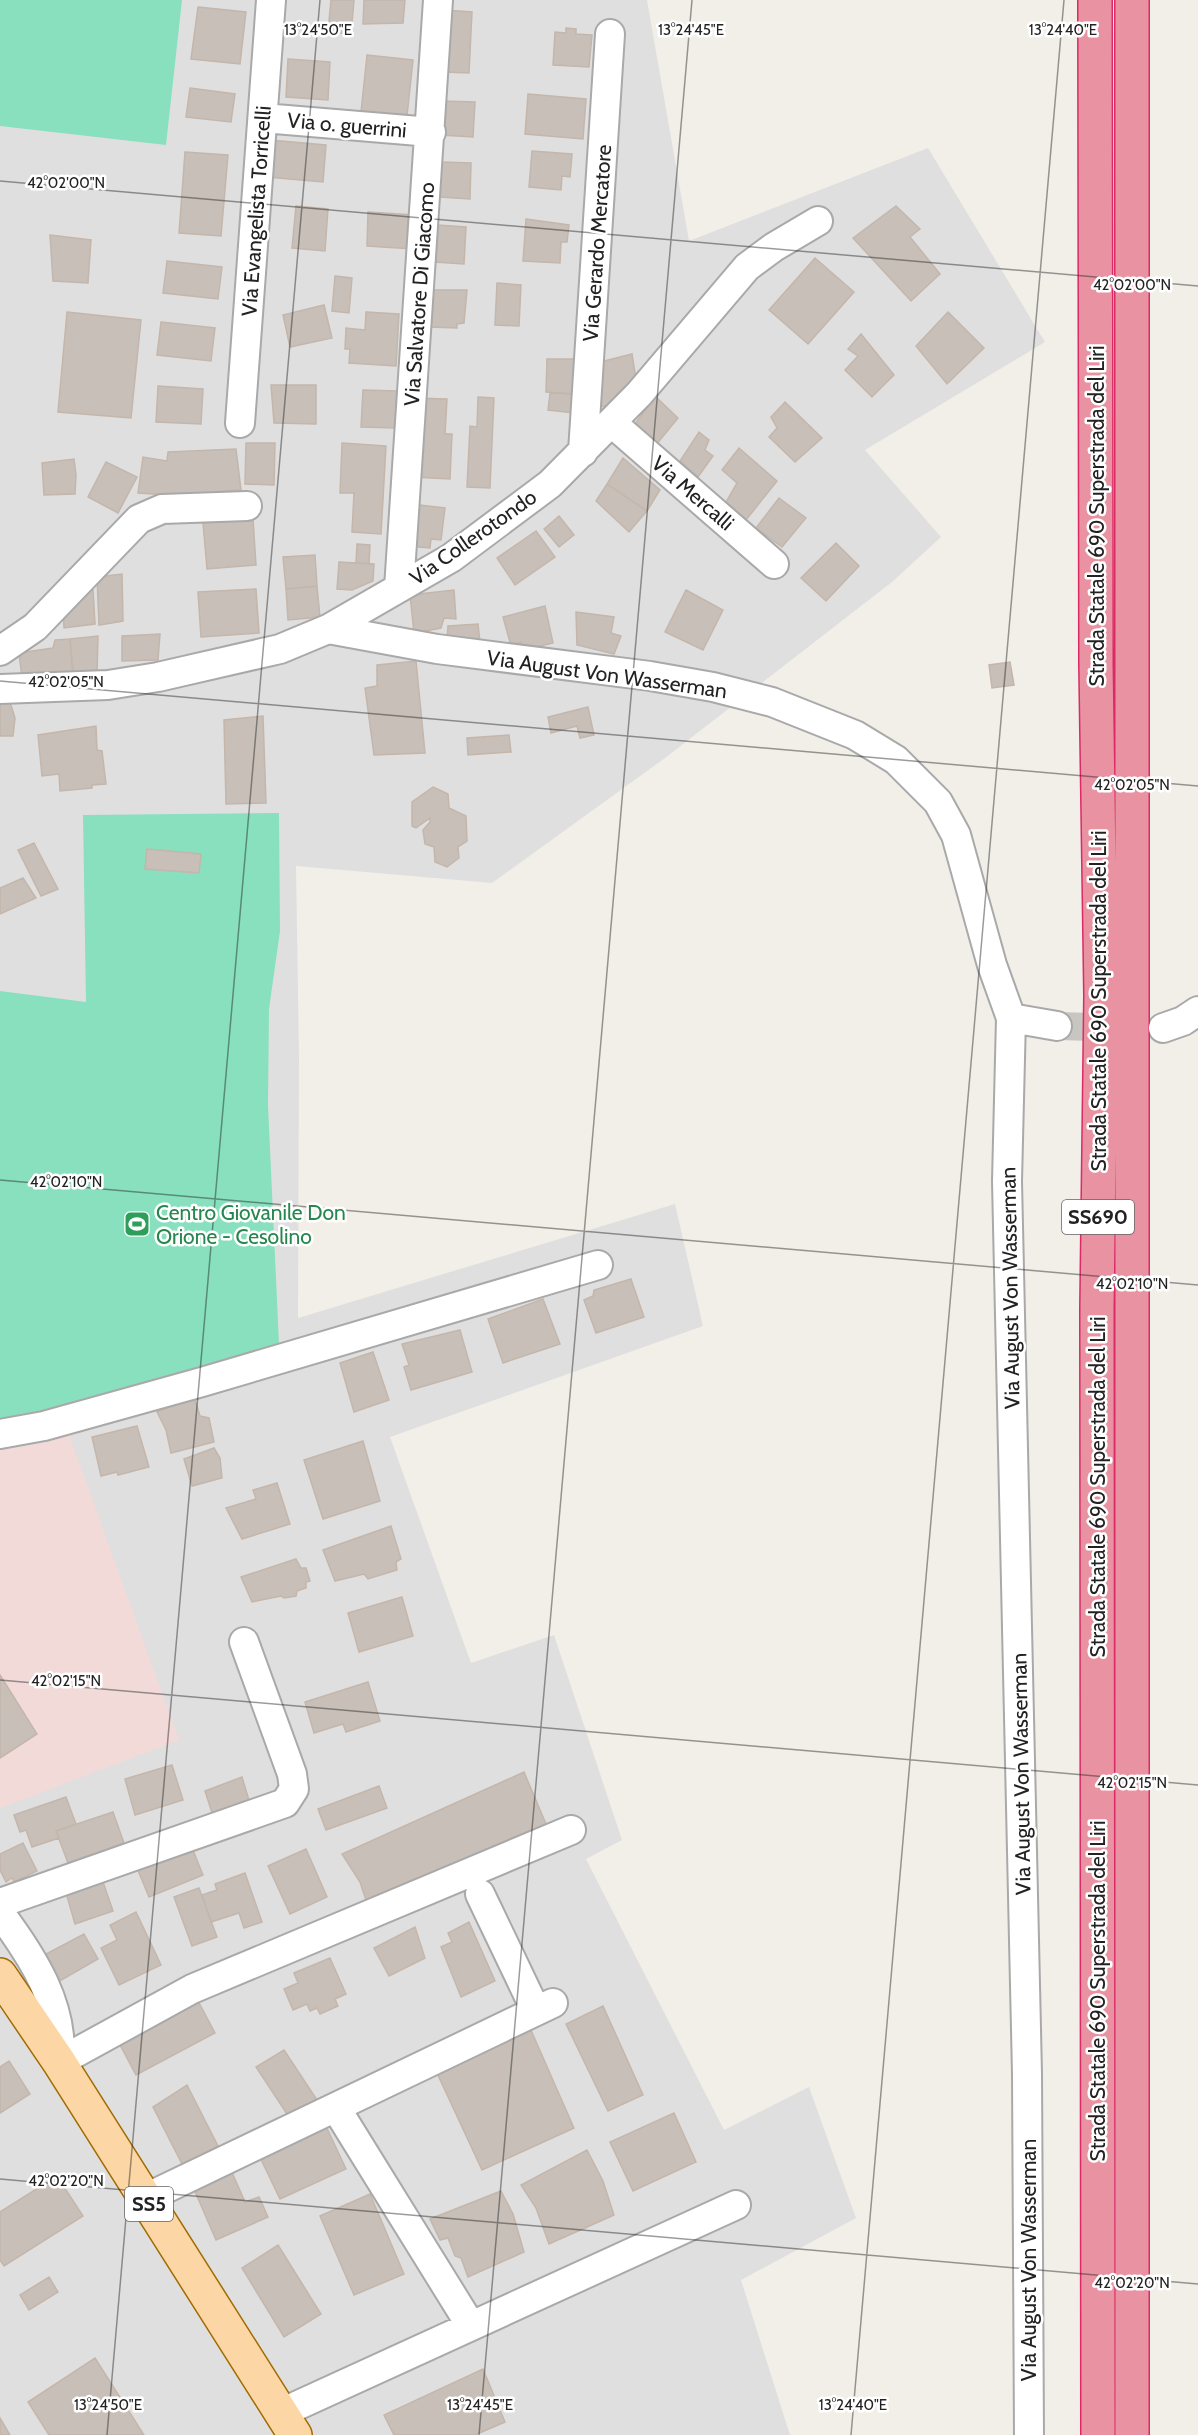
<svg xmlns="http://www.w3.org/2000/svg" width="1198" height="2435" font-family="Cabin,sans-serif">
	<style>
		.residential { fill: #e0dfdf }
		.commercial { fill: #f2dad9 }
		.pitch { fill: #88e0be }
		.building { fill: #c7bfb8; stroke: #c4b6ab; stroke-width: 1.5 }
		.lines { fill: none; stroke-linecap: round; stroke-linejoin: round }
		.minor-tunnel { stroke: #c8c6c1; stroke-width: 28; stroke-dasharray: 28 14; stroke-linecap: butt }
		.minor-casing { stroke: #a9a9a9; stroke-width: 32 }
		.major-casing { stroke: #a06b00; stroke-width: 36 }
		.highway-casing { stroke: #dc2a67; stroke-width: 36 }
		.minor { stroke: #fff; stroke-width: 28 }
		.major { stroke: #fcd6a4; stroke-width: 33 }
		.highway { stroke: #e892a2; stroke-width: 33 }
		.ticks { fill: none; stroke: #222; stroke-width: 1.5; stroke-opacity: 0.45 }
		.labels { text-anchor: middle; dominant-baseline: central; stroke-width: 5; stroke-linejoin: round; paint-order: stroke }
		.shield { fill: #fff; stroke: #646464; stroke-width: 1.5 }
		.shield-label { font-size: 20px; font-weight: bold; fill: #222 }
		.street-label { font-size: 21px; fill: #222; stroke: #fff }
		.leisure-label { font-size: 21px; fill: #27864d; stroke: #fff; text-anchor: start }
		.ticks-label { font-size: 15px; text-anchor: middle; fill: #222; stroke: #fff; stroke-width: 5; stroke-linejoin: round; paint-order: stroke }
	</style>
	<rect width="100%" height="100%" fill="#f2efe9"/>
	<path class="residential" d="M0 0H647L689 241 928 148 1045 342 865 450 941 537 892 582 665 758 492 883 296 866 299 1057 298 1318 675 1204 703 1326 390 1437 471 1663 554 1635 622 1840 586 1859 724 2130 809 2087 856 2218 741 2280 790 2435H0Z"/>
	<path class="commercial" d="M68 1432 179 1740 0 1808V1445Z"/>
	<path class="pitch" d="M0 0H182L166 145 0 126Z
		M279 813 280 931 269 1009 268 1105 279 1344 0 1428V991L86 1002 83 815Z"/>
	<path class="building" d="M331 0H354L351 34 328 32Z
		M364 0H405L403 23 363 24Z
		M198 7 246 12 240 64 191 59Z
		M445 10 472 12 469 73 443 72Z
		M566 28 576 29V34L592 35 589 67 553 65 555 32 566 33Z
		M367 55 413 60 407 116 361 112Z
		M288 59 330 62 328 100 286 97Z
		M190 88 235 94 231 122 186 117Z
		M528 94 586 99 583 139 525 134Z
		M442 101 475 102 473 137 440 135Z
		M270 140 326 145 323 182 267 177Z
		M532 151 572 154 570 177 562 176 561 190 529 187Z
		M185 152 228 155 221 236 179 233Z
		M441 162 471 163 470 199 440 197Z
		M296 206 328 209 325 251 292 248Z
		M896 206 920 229 910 237 940 274 911 301 853 238Z
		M368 212 414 215 413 249 367 246Z
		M526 219 569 225 567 242H561L560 263 523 261Z
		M437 225 466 227 464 264 434 262Z
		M50 235 91 240 88 283 53 281Z
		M815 258 854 292 808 344 769 310Z
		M167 261 222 267 218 299 163 293Z
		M335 276 352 278 349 313 332 311Z
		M497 283 521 285 519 326 495 325Z
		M433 290H467L464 323 457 324V328L429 327Z
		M324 305 332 338 290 347 283 315Z
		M67 312 141 320 131 418 58 412Z
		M366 312 399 314 396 366 349 363 350 349H345L346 328 365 330Z
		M948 312 984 348 947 384 916 346Z
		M161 322 215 328 211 361 157 355Z
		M861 334 894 375 872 397 845 370 858 356 848 349Z
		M632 354 636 379 610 405 594 408 595 392 602 390 596 363Z
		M547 359H579L576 394 546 392Z
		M271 385H316V424L274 423Z
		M158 386 203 389 201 424 156 422Z
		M363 390 397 391 396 428 361 427Z
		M550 393 576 394 574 413 548 410Z
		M655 396 678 418 656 445 635 424Z
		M478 397 494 398 490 488 467 487 470 426 477 427Z
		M416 398 447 399 445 434H452L450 479 412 477Z
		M785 402 822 438 795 462 769 437 777 428 771 417Z
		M699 432 709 440 705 450 713 456 698 477 680 461Z
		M246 443H275L274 485 245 484Z
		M342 443 386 446 381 534 352 532 354 493H340Z
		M739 448 777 481 746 520 726 502 737 483 722 470Z
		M236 449 241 490 170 495 138 493 143 457 167 461 168 452Z
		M623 458 660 490 647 511 607 484Z
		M74 459 76 475 75 494 44 495 42 463Z
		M106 462 137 477 118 513 88 497Z
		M607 484 647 511 629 532 596 501Z
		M779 498 806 518 782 547 756 528Z
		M411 504 445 508 441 540 431 539 430 548 406 546Z
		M559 516 574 535 559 547 544 529Z
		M253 519 256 565 207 569 203 523Z
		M536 531 555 557 515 585 497 558Z
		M836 543 859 566 826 601 801 578Z
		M357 544 370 545 369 564 356 563Z
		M315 555 317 586 286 589 283 557Z
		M339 562 374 564 373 581 352 590 337 589Z
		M122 574 123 621 99 625 97 577Z
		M317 586 320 617 288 620 286 589Z
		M79 589 93 590 95 624 64 628 63 609Z
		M256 589 259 633 201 637 198 592Z
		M454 590 456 619 444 618 441 628 414 633 410 595Z
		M686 590 723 610 703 650 665 632Z
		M545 606 553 643 523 650 521 642 511 646 503 617Z
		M576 612 614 617 611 633 621 636 614 654 577 645Z
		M478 624 480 643 447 639 448 626Z
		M160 634 158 660 122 661V636Z
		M98 636 97 675 73 676 70 639Z
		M70 639 73 671 22 678 19 653 53 648 55 640Z
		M416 661 425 753 374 755 365 688 377 686V665Z
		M1010 662 1014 685 992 688 989 665Z
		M10 702 15 718 13 736H0V703Z
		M588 707 594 735 580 738 577 726 551 733 548 717Z
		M263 716 266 803 226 804 224 720Z
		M96 726 97 750 102 751 106 784 92 785V788L60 791 59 774 42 776 38 735Z
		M509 735 511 752 468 755 467 738Z
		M433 787 448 794 449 808 466 816 467 841 458 847 459 858 447 867 435 862 434 847 425 844 423 830 430 822V818L416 828 412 826V802Z
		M34 843 58 889 41 896 18 850Z
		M147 849 201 854 199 873 145 869Z
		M23 878 36 898 0 914V888Z
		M631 1279 644 1317 596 1333 584 1300 593 1296 594 1290Z
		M543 1299 560 1344 503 1363 488 1319Z
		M460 1330 472 1372 411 1390 404 1367 409 1365 402 1344Z
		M373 1352 389 1400 354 1412 340 1363Z
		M194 1397 200 1416 209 1418 214 1442 171 1453 166 1430 157 1412Z
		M137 1426 149 1467 118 1475 117 1472 101 1476 92 1437Z
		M363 1441 380 1501 323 1519 304 1460Z
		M214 1448 220 1458 222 1478 192 1486 184 1459Z
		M277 1483 290 1524 242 1539 226 1508 256 1499 253 1490Z
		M391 1526 401 1559 396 1562 397 1570 368 1579 364 1574 335 1581 323 1550Z
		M296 1559 301 1568H306L310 1581 306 1582V1588L297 1591 296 1596 284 1598 281 1596 252 1602 241 1577Z
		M402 1597 413 1636 359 1652 348 1613Z
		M0 1675 37 1734 0 1758Z
		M368 1682 380 1721 346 1732 343 1724 314 1733 305 1702Z
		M172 1765 183 1800 135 1815 125 1779Z
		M524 1772 549 1831 369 1909 360 1882 342 1854Z
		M242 1777 251 1807 214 1819 205 1791Z
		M379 1786 387 1808 326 1830 318 1809Z
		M66 1797 76 1824 56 1831 59 1838 32 1847 26 1830 20 1832 14 1815Z
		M113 1812 124 1843 68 1863 56 1831Z
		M23 1843 37 1871 14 1882 12 1878 6 1882 0 1870V1854Z
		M191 1845 203 1875 149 1897 137 1868Z
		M306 1849 327 1897 290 1914 268 1866Z
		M245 1873 262 1922 244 1928 239 1913 211 1922 202 1895 217 1890 215 1884Z
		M102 1879 113 1911 75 1924 65 1889Z
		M199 1888 217 1937 192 1946 174 1897Z
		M136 1912 161 1965 119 1985 101 1948 117 1940 110 1925Z
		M469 1922 495 1981 461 1997 441 1947 452 1942 448 1933Z
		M415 1927 425 1958 389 1976 374 1948Z
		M84 1934 98 1959 58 1982 44 1955Z
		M330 1958 346 1994 335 1999 338 2006 320 2014 317 2008 310 2011 307 2004 293 2010 284 1989 298 1983 294 1973Z
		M197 1999 215 2033 136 2075 118 2041Z
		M603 2006 643 2095 608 2111 566 2024Z
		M530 2028 574 2128 482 2170 437 2073Z
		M284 2050 317 2100 287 2114 256 2067Z
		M9 2061 30 2094 0 2113V2067Z
		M187 2085 218 2146 183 2166 153 2107Z
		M674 2113 696 2162 633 2191 610 2142Z
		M324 2122 346 2169 280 2199 258 2153Z
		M587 2150 603 2181 614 2215 549 2244 536 2208 521 2185Z
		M231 2170 245 2202 259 2197 268 2217 216 2240 193 2187Z
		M57 2176 83 2216 4 2266 0 2260V2212Z
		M501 2191 513 2214 524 2252 468 2277 461 2258 455 2256 448 2238 440 2240 430 2219Z
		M370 2194 404 2274 354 2295 320 2216Z
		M278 2245 321 2314 284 2337 242 2268Z
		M49 2277 58 2292 29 2310 20 2295Z
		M95 2358 144 2435H49L28 2402Z
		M483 2369 505 2422 475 2435H394L384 2415Z
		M0 2418 10 2435H0Z"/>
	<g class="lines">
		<path class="minor-tunnel" d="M1057 1026 1124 1028"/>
		<g class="minor-casing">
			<path id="minor" d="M263 118 431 132
				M240 423 271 0
				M612 423 774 564
				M583 452 610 34
				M399 588 438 0
				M328 629 437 649 650 676 713 687 772 702 855 735 896 760 938 802 956 835 992 965 1011 1018 1007 1181 1027 2074 1029 2435
				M0 651 35 627 139 519 162 509 247 506
				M0 689 108 685 158 677 280 649 328 629 451 558 550 484 639 394 747 267 774 247 818 221
				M1011 1018 1057 1026
				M1163 1028 1183 1021 1198 1011
				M0 1434 44 1426 202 1382 598 1265
				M480 1894 536 2011
				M0 1903 285 1803 294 1789 292 1774 244 1642
				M0 1913C32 1956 65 2006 59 2062
				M59 2062 192 1989 571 1830
				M336 2108 471 2326
				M146 2198 553 2003
				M281 2413 736 2205"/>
		</g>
		<g class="major-casing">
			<path id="major" d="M0 1975 59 2062 295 2435"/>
		</g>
		<g class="highway-casing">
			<path id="highway" d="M1095 0 1096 664 1101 995 1097 1309 1098 2435
				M1132 2435V0"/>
		</g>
		<use href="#minor" class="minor"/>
		<use href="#major" class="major"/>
		<use href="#highway" class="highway"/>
	</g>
	<path class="ticks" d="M0 181 1198 286M0 681 1198 786M0 1180 1198 1285M0 1680 1198 1785M0 2179 1198 2284M107 2435 320 0M479 2435 692 0M851 2435 1064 0"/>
	<defs>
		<g id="stadium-square" transform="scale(1.35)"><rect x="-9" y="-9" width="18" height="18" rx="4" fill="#2e9e5b" stroke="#fff"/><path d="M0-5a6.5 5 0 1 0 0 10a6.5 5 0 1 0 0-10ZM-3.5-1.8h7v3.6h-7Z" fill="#fff"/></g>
	</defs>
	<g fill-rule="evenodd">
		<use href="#stadium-square" x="137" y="1224"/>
	</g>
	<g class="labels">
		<g class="shield">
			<rect x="1062" y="1200" width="72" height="34" rx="4.5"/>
			<rect x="125" y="2187" width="48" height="34" rx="4.5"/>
		</g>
		<g class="shield-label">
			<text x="1098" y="1217">SS690</text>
			<text x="149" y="2204">SS5</text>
		</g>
		<g class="street-label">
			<text transform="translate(347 125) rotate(5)">Via o. guerrini</text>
			<text transform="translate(256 211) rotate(-86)">Via Evangelista Torricelli</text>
			<text transform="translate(597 243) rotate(-86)">Via Gerardo Mercatore</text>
			<text transform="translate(419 294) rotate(-86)">Via Salvatore Di Giacomo</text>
			<text transform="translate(693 493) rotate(41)">Via Mercalli</text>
			<text transform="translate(1096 516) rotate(-90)">Strada Statale 690 Superstrada del Liri</text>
			<text transform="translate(473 537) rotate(-35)">Via Collerotondo</text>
			<text transform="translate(607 674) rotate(8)">Via August Von Wasserman</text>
			<text transform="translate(1098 1001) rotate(-90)">Strada Statale 690 Superstrada del Liri</text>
			<text transform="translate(1010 1288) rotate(-91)">Via August Von Wasserman</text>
			<text transform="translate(1097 1487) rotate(-90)">Strada Statale 690 Superstrada del Liri</text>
			<text transform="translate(1021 1774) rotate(-91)">Via August Von Wasserman</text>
			<text transform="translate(1097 1991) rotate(-90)">Strada Statale 690 Superstrada del Liri</text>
			<text transform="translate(1028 2260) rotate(-90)">Via August Von Wasserman</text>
		</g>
		<g class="leisure-label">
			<text x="156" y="1212">Centro Giovanile Don<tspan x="156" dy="24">Orione - Cesolino</tspan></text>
		</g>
	</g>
	<g class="ticks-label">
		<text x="318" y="35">13°24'50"E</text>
		<text x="691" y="35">13°24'45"E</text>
		<text x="1063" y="35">13°24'40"E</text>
		<text x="66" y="188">42°02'00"N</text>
		<text x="1132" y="290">42°02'00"N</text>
		<text x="66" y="687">42°02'05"N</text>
		<text x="1132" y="790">42°02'05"N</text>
		<text x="66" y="1187">42°02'10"N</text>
		<text x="1132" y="1289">42°02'10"N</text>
		<text x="66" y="1686">42°02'15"N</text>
		<text x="1132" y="1788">42°02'15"N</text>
		<text x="66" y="2186">42°02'20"N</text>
		<text x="1132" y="2288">42°02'20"N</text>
		<text x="108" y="2410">13°24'50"E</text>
		<text x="480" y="2410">13°24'45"E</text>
		<text x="853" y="2410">13°24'40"E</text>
	</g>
</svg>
